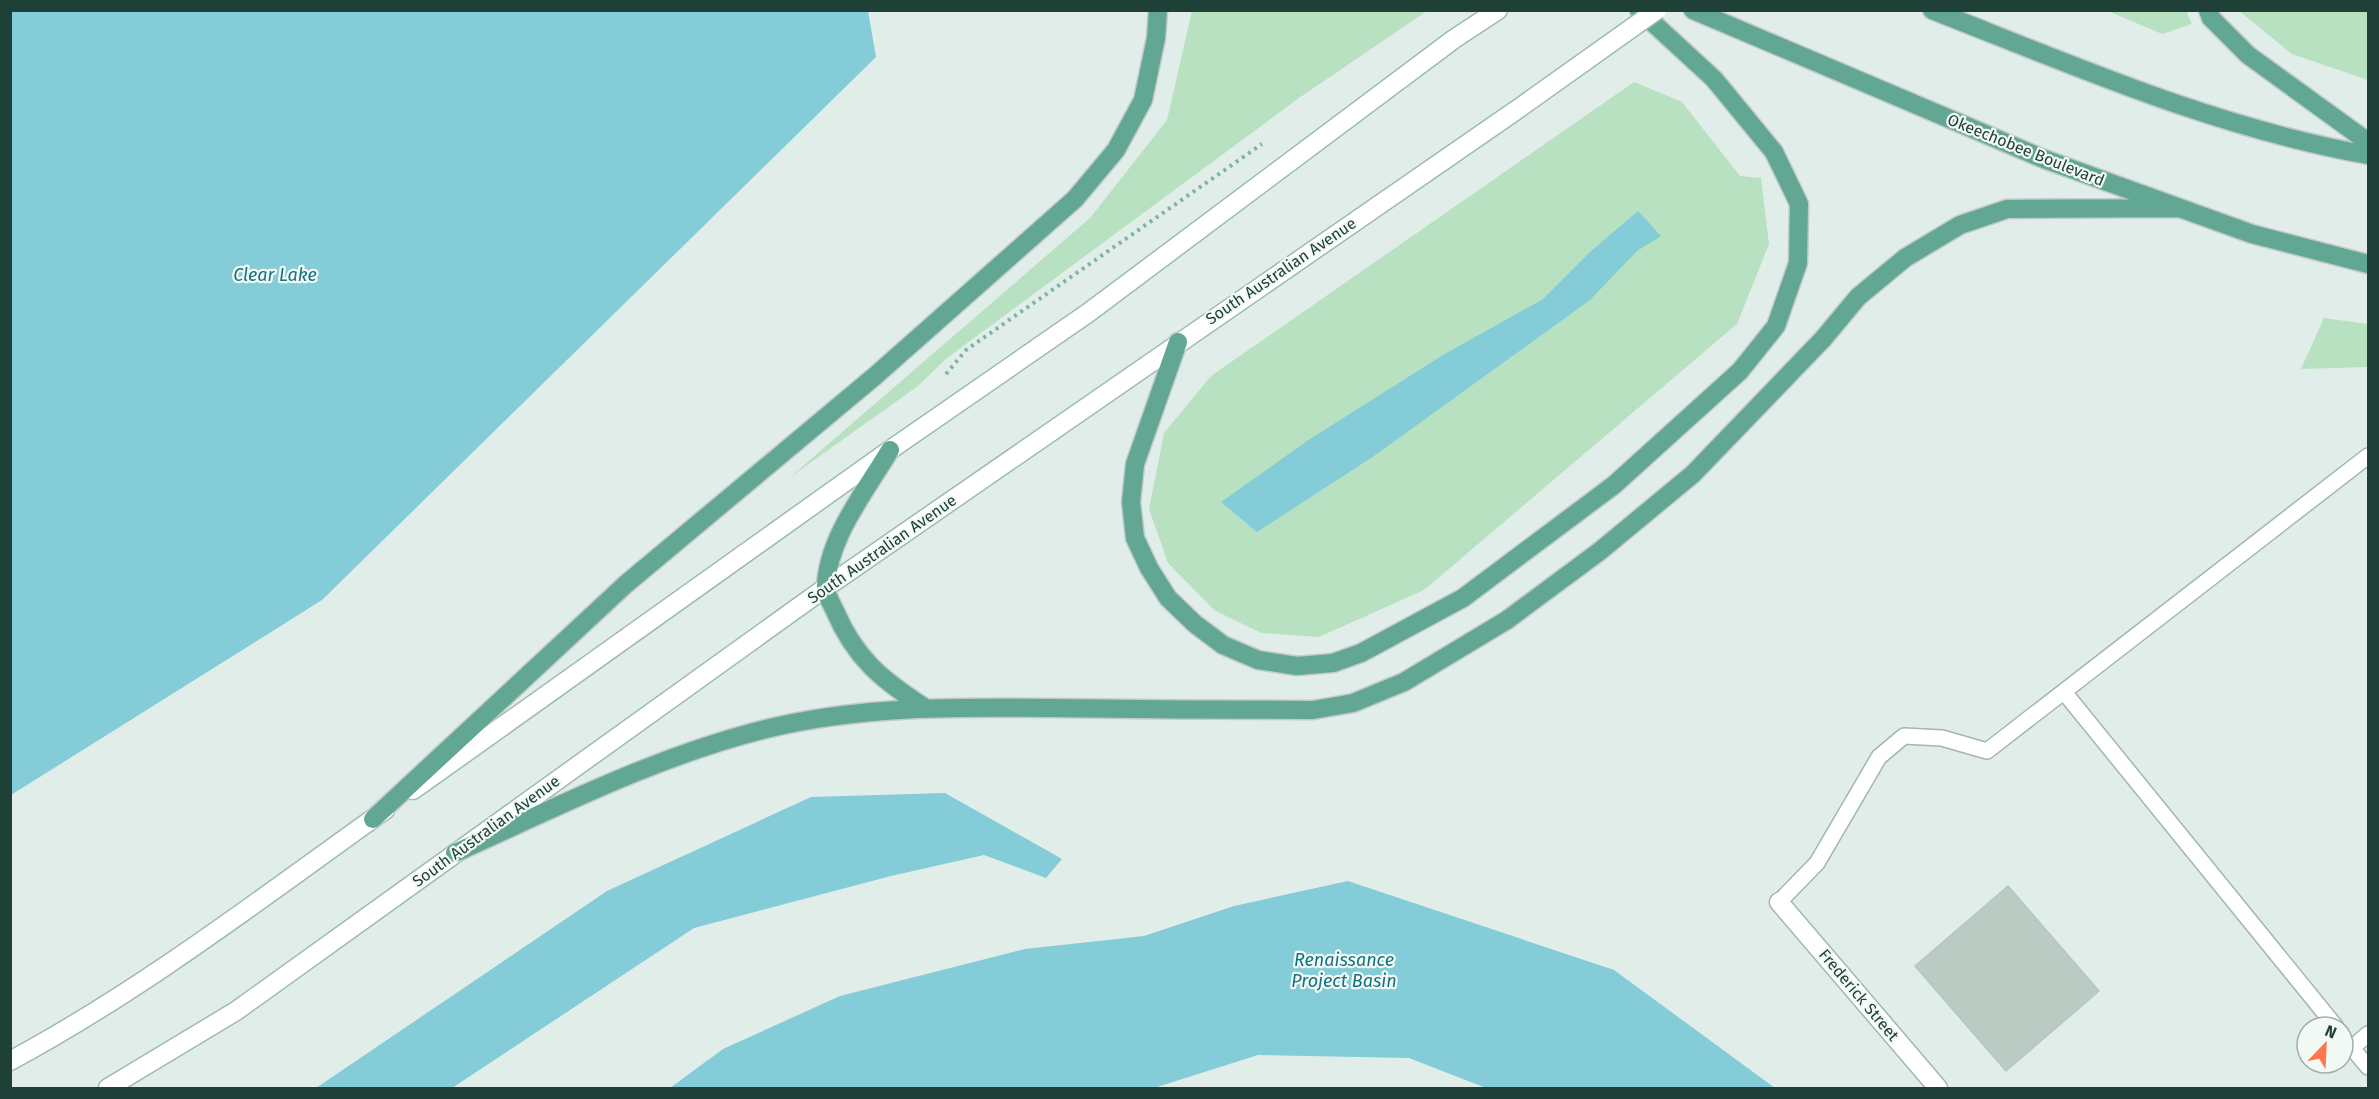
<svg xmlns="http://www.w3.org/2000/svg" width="2379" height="1099" font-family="'Fira Sans',sans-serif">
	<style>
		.green { fill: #b8e1c2 }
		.water { fill: #83ccd8 }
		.building { fill: #b9cbc3; stroke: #b3c8bf; stroke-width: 1.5 }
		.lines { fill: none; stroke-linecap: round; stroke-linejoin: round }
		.lane-casing { stroke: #a3b6af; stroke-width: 18 }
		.street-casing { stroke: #a3b6af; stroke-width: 21 }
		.secondary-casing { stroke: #9ebab0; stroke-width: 21 }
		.primary-casing { stroke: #c0cac7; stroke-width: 21 }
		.path { stroke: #7eb4a2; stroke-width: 4; stroke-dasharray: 3 4.5; stroke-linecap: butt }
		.lane { stroke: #fff; stroke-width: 15 }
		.street { stroke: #fff; stroke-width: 18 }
		.secondary { stroke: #fff; stroke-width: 18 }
		.primary { stroke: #61a794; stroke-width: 18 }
		.secondary-bridge-casing { stroke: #9ebab0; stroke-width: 21; stroke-linecap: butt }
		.secondary-bridge { stroke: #fff; stroke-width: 18 }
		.labels { text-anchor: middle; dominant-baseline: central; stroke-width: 4.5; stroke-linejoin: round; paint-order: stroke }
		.street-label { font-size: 16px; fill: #1f4037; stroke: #f2f9f5 }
		.water-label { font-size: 18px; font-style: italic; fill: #137182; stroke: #f2f9f5 }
	</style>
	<rect width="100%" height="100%" fill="#e1ede8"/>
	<path class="green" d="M1192 11H1427L1299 98 947 358 918 386 789 478 1090 218 1167 120Z
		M2108 11H2186L2192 24 2162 34Z
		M2239 11H2368V80L2292 54Z
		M1634 82 1682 102 1740 176 1761 178 1769 244 1737 324 1424 590 1319 637 1261 633 1214 610 1168 563 1149 509 1164 433 1211 376Z
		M2324 318 2368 324V367L2301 369Z"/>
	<path class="water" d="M11 10 868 11 876 57 322 600 11 795Z
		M1638 211 1661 236 1637 251 1590 300 1374 456 1257 532 1221 502 1310 439 1443 355 1543 299 1590 252Z
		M945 793 1062 859 1046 878 984 855 891 876 694 928 452 1088H316L607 891 811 797Z
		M1348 881 1614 970 1775 1088H1486L1409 1058 1258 1055 1154 1088H670L723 1049 840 996 1025 949 1144 936 1234 906Z"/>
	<path class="building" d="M2008 886 2099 991 2006 1071 1915 966Z"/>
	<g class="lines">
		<g class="lane-casing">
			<path id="lane" d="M2064 692 2336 1027
				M1779 902 1817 863 1879 757 1904 736 1942 738 1987 751 2368 456
				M2368 1034 2352 1048 2368 1067"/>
		</g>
		<g class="street-casing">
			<path id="street" d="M1779 902 1938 1088"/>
		</g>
		<g class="secondary-casing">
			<path id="secondary" d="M413 790 890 450 1088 313 1454 39 1498 10
				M10 1061C142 990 263 897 385 810
				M108 1088 236 1011 825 588 1515 111"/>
		</g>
		<g class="primary-casing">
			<path id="primary" d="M1693 10 2044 159 2252 234 2368 264
				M1932 10C2075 66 2216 128 2368 155
				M2208 10 2211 18 2248 55 2368 142
				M1178 342 1135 464 1131 502 1135 538 1149 568 1168 598 1195 624 1223 645 1258 660 1297 666 1333 663 1361 653 1463 598 1614 485 1740 371 1776 326 1798 263 1799 204 1774 152 1714 79 1639 10
				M890 450C866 491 828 537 826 586 825 594 832 604 835 611 855 658 882 680 924 707
				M373 819 626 584 875 376 1075 199 1116 150 1143 100 1156 38 1158 10
				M455 853C557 807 657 756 766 729 859 706 955 707 1050 708 1138 709 1225 710 1313 710L1353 703 1404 682 1507 620 1600 551 1693 474 1823 339 1858 297 1905 258 1960 225 2007 209 2180 208"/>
		</g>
		<path class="path" d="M946 374 966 350 1262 144"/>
		<use href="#lane" class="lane"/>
		<use href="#street" class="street"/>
		<use href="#secondary" class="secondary"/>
		<use href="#primary" class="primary"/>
		<g class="secondary-bridge-casing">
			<path id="secondary-bridge" d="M1515 111 1657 10"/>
		</g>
		<use href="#secondary-bridge" class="secondary-bridge"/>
	</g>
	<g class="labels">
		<g class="street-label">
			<text transform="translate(2026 150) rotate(22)">Okeechobee Boulevard</text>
			<text transform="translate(1281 271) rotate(-34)">South Australian Avenue</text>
			<text transform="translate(882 549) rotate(-35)">South Australian Avenue</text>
			<text transform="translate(486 831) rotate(-36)">South Australian Avenue</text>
			<text transform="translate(1859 995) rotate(50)">Frederick Street</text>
		</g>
		<g class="water-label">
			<text x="275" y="275">Clear Lake</text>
			<text x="1344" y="960">Renaissance<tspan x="1344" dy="21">Project Basin</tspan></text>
		</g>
	</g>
	<rect width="2379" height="1099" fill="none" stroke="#1f4037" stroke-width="24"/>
	<g transform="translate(2325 1045) rotate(23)"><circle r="28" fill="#f2f9f5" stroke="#9eafa9" stroke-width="1.5"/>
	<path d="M0-4.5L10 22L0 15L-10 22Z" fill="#ff764d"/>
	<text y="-9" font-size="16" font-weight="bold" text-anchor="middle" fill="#1f4037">N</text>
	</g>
</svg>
